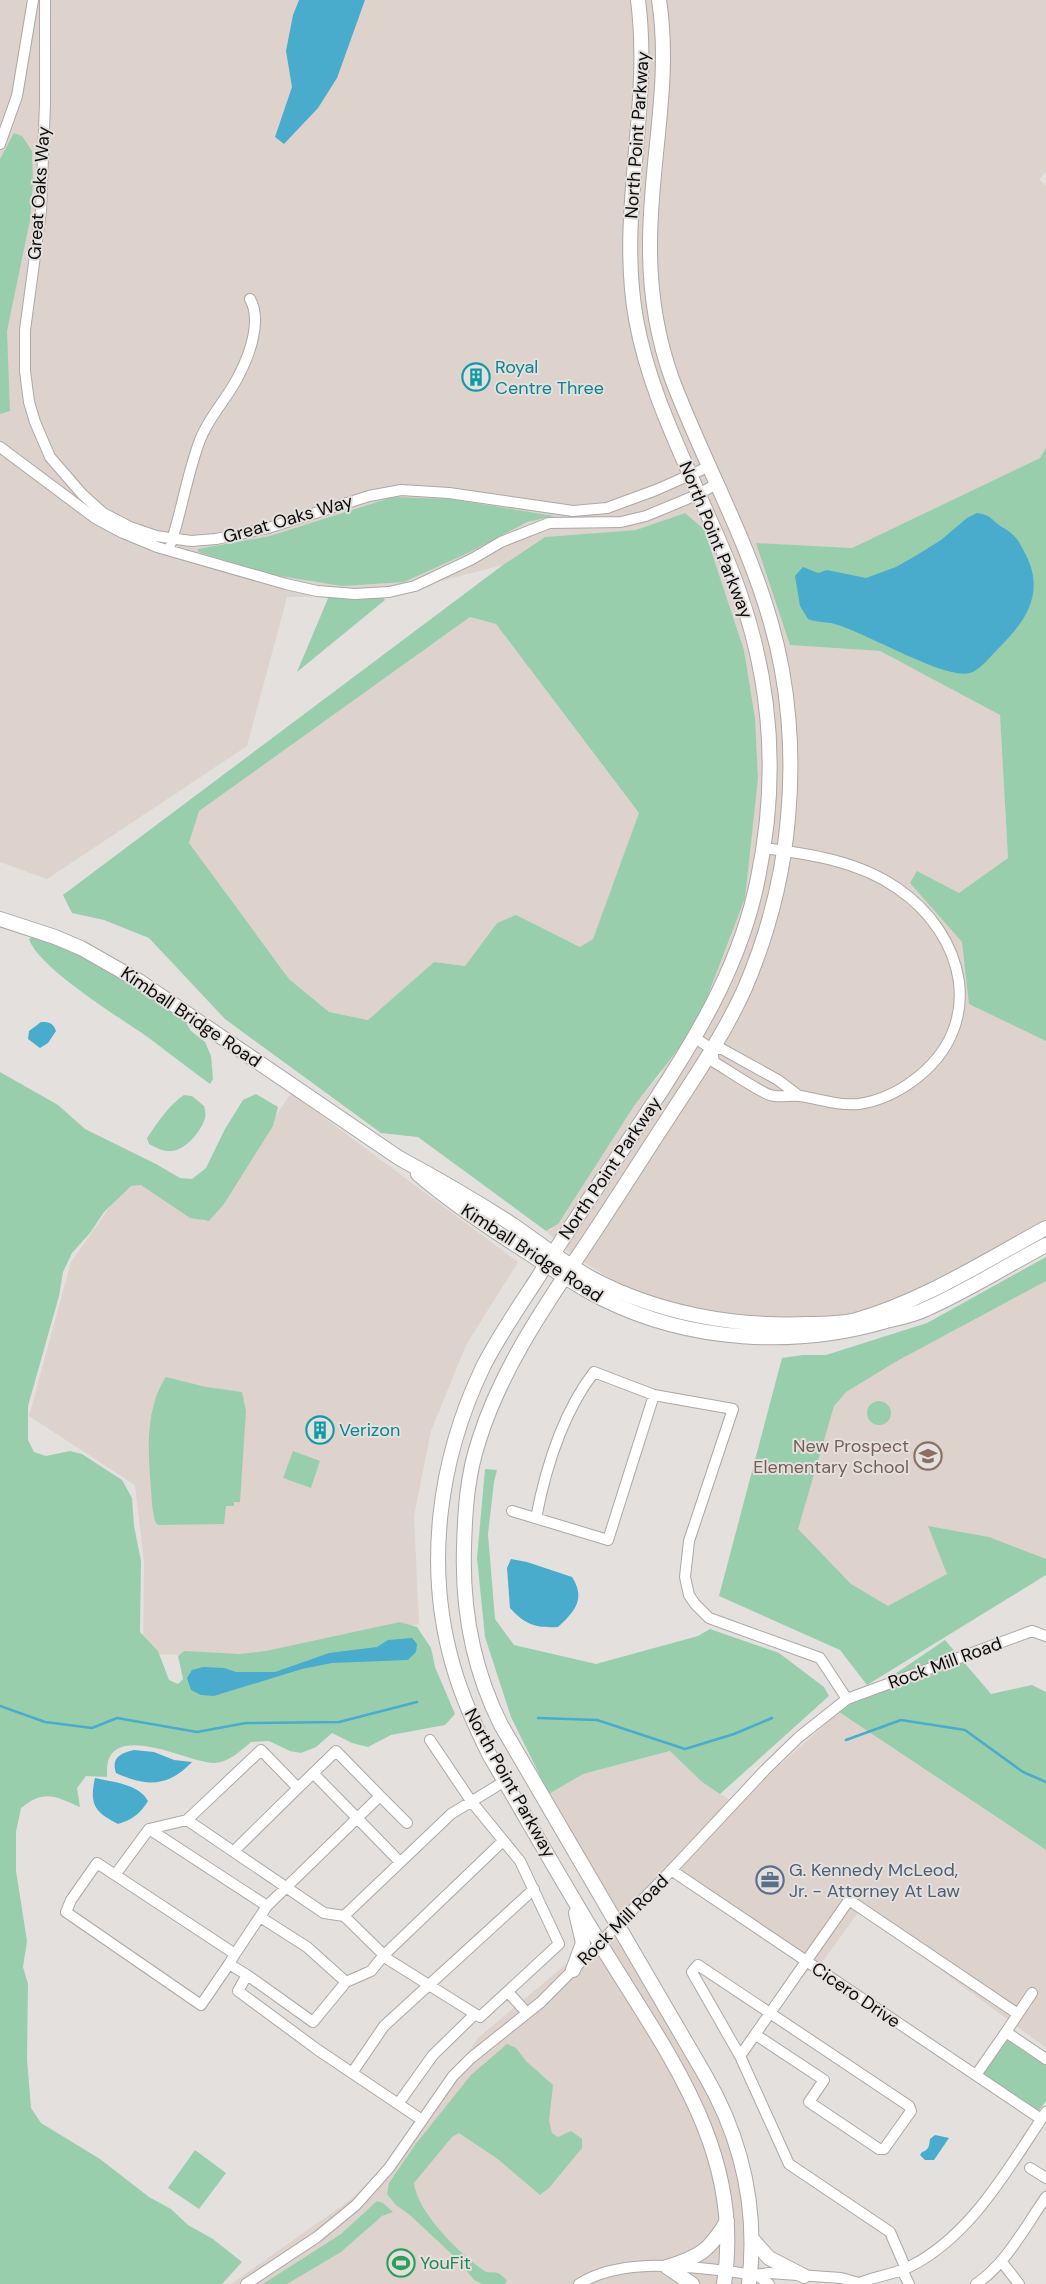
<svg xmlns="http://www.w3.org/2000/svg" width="1046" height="2284" font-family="'DM Sans',sans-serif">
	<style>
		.built { fill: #ddd2cc }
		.green { fill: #99cead; fill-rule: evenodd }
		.water { fill: #49accd }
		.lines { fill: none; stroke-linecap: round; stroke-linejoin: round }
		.stream { stroke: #49accd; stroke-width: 2.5 }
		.minor-casing { stroke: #aba8a6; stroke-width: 12 }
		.tertiary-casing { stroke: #aba8a6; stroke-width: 16 }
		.minor { stroke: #fff; stroke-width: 10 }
		.tertiary { stroke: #fff; stroke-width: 14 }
		.labels { text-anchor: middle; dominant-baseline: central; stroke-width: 4; stroke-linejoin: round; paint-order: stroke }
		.street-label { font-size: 18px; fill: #0d0c0b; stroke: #e3e0de }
		.culture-label { font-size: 18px; fill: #0d838f; stroke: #e3e0de; text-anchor: start }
		.education-label { font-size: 18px; fill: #785e54; stroke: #e3e0de; text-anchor: end }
		.service-label { font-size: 18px; fill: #4e5e75; stroke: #e3e0de; text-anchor: start }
		.leisure-label { font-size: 18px; fill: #27864d; stroke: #e3e0de; text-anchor: start }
	</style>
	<rect width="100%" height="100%" fill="#e3e0de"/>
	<path class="built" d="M0 0H1046V172L1039 179 1046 186V448L1040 458 852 548 757 543 790 645 880 651 1000 715 1008 858 1046 942V1224L939 1291 897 1321 820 1327H689L574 1256 546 1231 552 1229 634 1106 661 1074 758 778 755 718 744 650 704 529 685 513 637 530 545 537 503 565 382 596 287 597 247 746 47 879 0 862Z
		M470 617 496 624 639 813 614 884 593 939 581 947 516 916 497 923 465 966 434 962 368 1020 329 1012 289 979 189 844 198 811Z
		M291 1093 518 1262 466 1345 431 1431 414 1516 419 1624 246 1656 143 1654 144 1562 135 1485 29 1416 71 1262 134 1173 205 1222Z
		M1046 1273V1567L908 1642 788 1521 833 1390Z
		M839 1712 1046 1850V2048L860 1910 817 1969 669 1870 617 1921 730 2117 764 2284H231L353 2198 392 2157 479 2037 617 1922 549 1794 583 1774 670 1751 702 1782 736 1804Z"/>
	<path class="green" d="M14 133 22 136 32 151 33 183 30 220 7 331 10 411 0 414V159Z
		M1046 448V1041L969 1004 962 942 910 883 917 871 959 893 1008 858 1000 715 880 651 790 645 756 543 852 548 1040 458Z
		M393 497 450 499 554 516 527 522 470 552 404 582 342 586 268 574 198 552V549L270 536Z
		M685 513 704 529 744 650 755 718 758 778 745 898 696 1026 634 1106 558 1224 546 1231 418 1137 381 1133 225 1019 149 938 104 920 72 913 63 895 503 565 545 537 636 530ZM470 617 496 624 639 813 593 939 580 947 516 915 497 923 465 966 434 962 368 1020 329 1012 289 979 189 843 199 811Z
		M329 596H382L385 600 297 672Z
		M35 935 72 948 121 973 183 1018 191 1031 205 1042 211 1056 213 1079 210 1084C189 1069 169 1053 149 1038 122 1019 38 968 29 939Z
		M0 1072 58 1105 85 1129 156 1164 180 1178 192 1179 206 1168 225 1129 243 1100 256 1094 278 1107 273 1126 224 1204 209 1221 190 1218 141 1185 131 1186 104 1212 90 1233 72 1253 63 1272 59 1296 28 1406V1440L34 1452 46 1456 70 1451 82 1454 122 1480 132 1498 134 1526 141 1561 140 1632 158 1651 169 1680 178 1684 183 1679 178 1656 184 1651 240 1654 266 1651 400 1622 417 1627 431 1648 435 1667 455 1714 445 1725 391 1735 368 1747 352 1743 332 1733 316 1747 301 1753 290 1751 269 1741 251 1742C240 1751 231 1761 215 1763 192 1764 120 1724 108 1761 107 1766 107 1772 107 1777L86 1776 77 1788 80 1807C55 1796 44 1789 21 1808L16 1832V1871L27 1941 23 1967 28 1984 27 2059 31 2108 41 2123 100 2159 149 2197 171 2209 188 2225 213 2239 242 2262 222 2284H0Z
		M184 1095 192 1096 204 1106C205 1109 206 1114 205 1118 202 1130 186 1150 172 1151 163 1152 157 1148 149 1144L147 1138C158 1122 168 1106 184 1095Z
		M1046 1257V1281L897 1361 846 1392 834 1406 798 1529 851 1584 888 1606 947 1574 928 1526 989 1537 1046 1559V1575L867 1685 840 1650 719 1596 782 1358 803 1355H826L927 1323Z
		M166 1377 206 1387 242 1392 246 1411 240 1502H234V1506H226L224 1524 159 1525 156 1523C152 1513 152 1500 151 1489 148 1453 145 1408 166 1377Z
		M867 1413a12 12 0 1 1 24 0a12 12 0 1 1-24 0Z
		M293 1451 320 1461 311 1488 283 1478Z
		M485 1469 497 1470 494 1482 488 1534 495 1619 514 1645 596 1664 698 1636 710 1629 779 1653 824 1687 829 1696 720 1794 702 1782 670 1751 583 1774 549 1794 511 1717 485 1637 477 1558Z
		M945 1640 991 1694 1032 1685 1046 1692V1850L839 1712Z
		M1006 2038 1046 2065V2101L1038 2112 982 2075Z
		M507 2044 516 2048 526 2061 553 2085 549 2120 552 2133 558 2137 571 2131 582 2139V2148L549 2188 540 2195 499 2160 459 2133 452 2137 414 2183C417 2212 459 2253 483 2270 488 2274 493 2271 498 2273 501 2274 504 2278 507 2280L505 2284H482L474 2280 459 2261 410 2215 396 2205 387 2194 389 2183 415 2145 471 2075Z
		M195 2150 226 2173 199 2209 168 2188Z
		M377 2201 383 2203 393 2212 382 2216 341 2252 287 2284H263L341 2234Z"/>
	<path class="water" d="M299 0H365L337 78 318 108 284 144 275 137 292 87 286 51 293 15Z
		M977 513C992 515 991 520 1002 527 1017 536 1018 540 1026 555 1046 595 1024 623 996 651 989 658 980 670 970 673 944 680 862 630 831 623 823 622 816 622 808 619L800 606 795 576 803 567 818 573 827 570 866 578 896 567 917 555 941 540 967 518Z
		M41 1022C50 1022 53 1023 56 1031L48 1043 40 1048 28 1039 29 1031Z
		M511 1559 527 1562 572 1577C586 1599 575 1611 558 1627 535 1628 526 1625 510 1608L507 1568Z
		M412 1638 417 1644 416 1652 408 1660 332 1663 302 1669 214 1696 201 1695 191 1690 187 1678 192 1670 203 1667 224 1668 236 1672H275L329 1653 377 1647 388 1640Z
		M134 1750 154 1752 174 1760 192 1762C168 1787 147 1787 116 1773 111 1758 120 1753 134 1750Z
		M95 1778C113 1782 139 1784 148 1801 141 1813 132 1820 118 1824 95 1812 89 1805 95 1778Z
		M935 2135 949 2138 934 2160H925L920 2155 922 2152C929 2150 929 2146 930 2139Z"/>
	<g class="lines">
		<path class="stream" d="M0 1706 45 1722 92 1728 117 1718 197 1732 246 1723 339 1722 417 1702
			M538 1718 597 1720 685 1749 734 1734 772 1718
			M846 1740 901 1720 965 1730 1023 1772 1046 1782"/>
		<g class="minor-casing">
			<path id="minor" d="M45 0V103L41 211 25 330V371L29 402 35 422 50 457 82 494 103 513 130 527 156 536 191 541 216 539 268 528 369 496 401 490 449 493 573 511 607 508 656 490 708 467
				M0 144 17 96 33 0
				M0 447 95 518 123 533 157 547 286 584 317 591 355 594 389 592 415 586 472 559 501 542 549 523 621 522 646 516 699 494 716 484
				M171 543C182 510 187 474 200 440 209 416 228 398 239 375 250 354 262 320 250 299
				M695 1038 712 1049H722L778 1080 799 1096
				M712 1049 714 1062C728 1070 756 1090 770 1095 779 1098 790 1095 800 1096 820 1099 838 1106 859 1104 879 1101 898 1092 914 1080 988 1025 965 934 897 888 858 861 810 854 764 848
				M512 1511 608 1540 654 1395
				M536 1518C546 1466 562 1414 594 1372L654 1395 733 1409 689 1541 685 1577 689 1595 695 1604 709 1618 820 1658 847 1699
				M313 1773 400 1862
				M380 1796 407 1823
				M149 1829 267 1906 235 1954
				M234 1851 298 1788 261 1750 187 1820 324 1913 344 1916 451 1814 505 1781
				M671 1870 1041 2119
				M115 1875 149 1829 187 1820
				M267 1906 380 1796 336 1751 298 1788
				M344 1916 389 1960 480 2017 559 1944 520 1861 471 1801 430 1740
				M260 1917 307 1947 346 1982
				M229 1964 235 1954 97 1863 71 1900 66 1912 201 2005 229 1964 247 1975
				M508 1992 527 2013
				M1006 2032 1032 1993
				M756 2035 824 2080 809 2102 879 2149H884L911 2111 909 2106 698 1965 692 1972 740 2056 789 2164 890 2232 906 2269
				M740 2056 849 1900 1018 2014
				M352 2073 384 2026 534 1889
				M976 2075 1006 2032 1046 2059
				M398 2104 433 2055 475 2014
				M422 2120 318 2050 238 1991 247 1975 313 2022 346 1982 371 1971 384 1955 503 1841
				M1030 2168 1046 2178
				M1001 2261 1019 2284
				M902 2270 909 2284
				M758 2276 769 2284
				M246 2284 317 2237 356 2205 389 2168 453 2076 471 2058 541 2002 664 1878 765 1770 799 1737 847 1699 1032 1631 1046 1636
				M579 2284C620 2258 681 2266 727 2271 742 2273 754 2276 769 2273L841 2278 859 2283
				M857 2284C874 2276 894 2275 911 2266 972 2235 1009 2167 1046 2112
				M976 2284C1006 2264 1025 2227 1046 2197"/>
		</g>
		<g class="tertiary-casing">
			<path id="tertiary" d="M638 0C652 107 617 213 636 319 647 381 674 438 699 495 713 527 728 559 739 591 772 684 778 782 758 878 742 960 701 1030 656 1099 617 1159 575 1218 537 1279 518 1308 498 1337 483 1367 438 1461 424 1569 454 1669 463 1700 476 1728 490 1756 527 1819 563 1883 601 1945 666 2052 745 2151 724 2284
				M659 0C672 83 649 165 650 248 650 293 657 337 672 379 703 461 747 538 771 623 789 685 794 754 788 818 783 876 768 934 745 988 723 1037 692 1081 663 1126 635 1169 608 1212 579 1255 540 1313 500 1373 479 1440 467 1476 465 1511 464 1548 462 1611 473 1669 501 1725L705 2075C742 2139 758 2210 749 2284
				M0 919 55 937 81 948 139 981 399 1158C438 1179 476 1201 513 1225 539 1243 564 1263 591 1278 657 1313 733 1327 807 1324 822 1324 840 1324 856 1320 923 1301 985 1261 1046 1228
				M418 1174C449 1201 482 1223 516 1245 545 1263 572 1284 603 1299 690 1342 794 1348 886 1321 899 1318 914 1315 926 1309 967 1291 1006 1266 1046 1245
				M573 1970 583 1943 576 1913
				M752 2239 769 2258 804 2276
				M667 2267C700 2257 710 2250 727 2221
				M667 2267 692 2284"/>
		</g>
		<use href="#minor" class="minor"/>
		<use href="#tertiary" class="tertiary"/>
	</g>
	<defs>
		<g id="building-ring" transform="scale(1.4375)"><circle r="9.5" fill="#e3e0de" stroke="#0f9aa8" stroke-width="1.5"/><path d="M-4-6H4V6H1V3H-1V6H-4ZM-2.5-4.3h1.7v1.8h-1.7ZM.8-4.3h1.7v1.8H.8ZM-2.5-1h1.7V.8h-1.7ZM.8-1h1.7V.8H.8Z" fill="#0f9aa8"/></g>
		<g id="school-ring" transform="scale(1.4375)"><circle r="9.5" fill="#e3e0de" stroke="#8d6e63" stroke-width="1.5"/><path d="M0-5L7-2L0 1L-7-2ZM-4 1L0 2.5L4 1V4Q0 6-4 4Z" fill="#8d6e63"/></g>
		<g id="office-ring" transform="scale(1.4375)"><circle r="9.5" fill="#e3e0de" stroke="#5c6f8a" stroke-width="1.5"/><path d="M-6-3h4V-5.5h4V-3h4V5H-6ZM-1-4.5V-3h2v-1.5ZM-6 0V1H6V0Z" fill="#5c6f8a"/></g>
		<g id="stadium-ring" transform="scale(1.4375)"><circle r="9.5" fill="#e3e0de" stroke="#2e9e5b" stroke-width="1.5"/><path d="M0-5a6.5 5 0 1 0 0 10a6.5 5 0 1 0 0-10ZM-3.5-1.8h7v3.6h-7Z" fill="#2e9e5b"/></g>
	</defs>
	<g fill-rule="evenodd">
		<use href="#building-ring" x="476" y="377"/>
		<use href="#building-ring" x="320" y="1430"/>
		<use href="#school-ring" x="928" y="1456"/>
		<use href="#office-ring" x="770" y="1880"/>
		<use href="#stadium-ring" x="401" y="2263"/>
	</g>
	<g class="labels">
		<g class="street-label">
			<text transform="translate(637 135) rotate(-86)">North Point Parkway</text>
			<text transform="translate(39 193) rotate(-86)">Great Oaks Way</text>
			<text transform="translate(288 519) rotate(-16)">Great Oaks Way</text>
			<text transform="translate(716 540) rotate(68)">North Point Parkway</text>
			<text transform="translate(191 1017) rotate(34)">Kimball Bridge Road</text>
			<text transform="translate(610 1168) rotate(-56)">North Point Parkway</text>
			<text transform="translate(532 1253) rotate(33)">Kimball Bridge Road</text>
			<text transform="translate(945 1663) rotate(-20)">Rock Mill Road</text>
			<text transform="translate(510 1783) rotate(61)">North Point Parkway</text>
			<text transform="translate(623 1920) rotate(-45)">Rock Mill Road</text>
			<text transform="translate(856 1995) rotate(34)">Cicero Drive</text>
		</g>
		<g class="culture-label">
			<text x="495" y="367">Royal<tspan x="495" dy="21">Centre Three</tspan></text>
			<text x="339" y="1430">Verizon</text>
		</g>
		<g class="education-label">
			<text x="909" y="1446">New Prospect<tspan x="909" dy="21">Elementary School</tspan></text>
		</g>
		<g class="service-label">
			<text x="789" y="1870">G. Kennedy McLeod,<tspan x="789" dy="21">Jr. - Attorney At Law</tspan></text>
		</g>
		<g class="leisure-label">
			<text x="420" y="2263">YouFit</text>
		</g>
	</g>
</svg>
